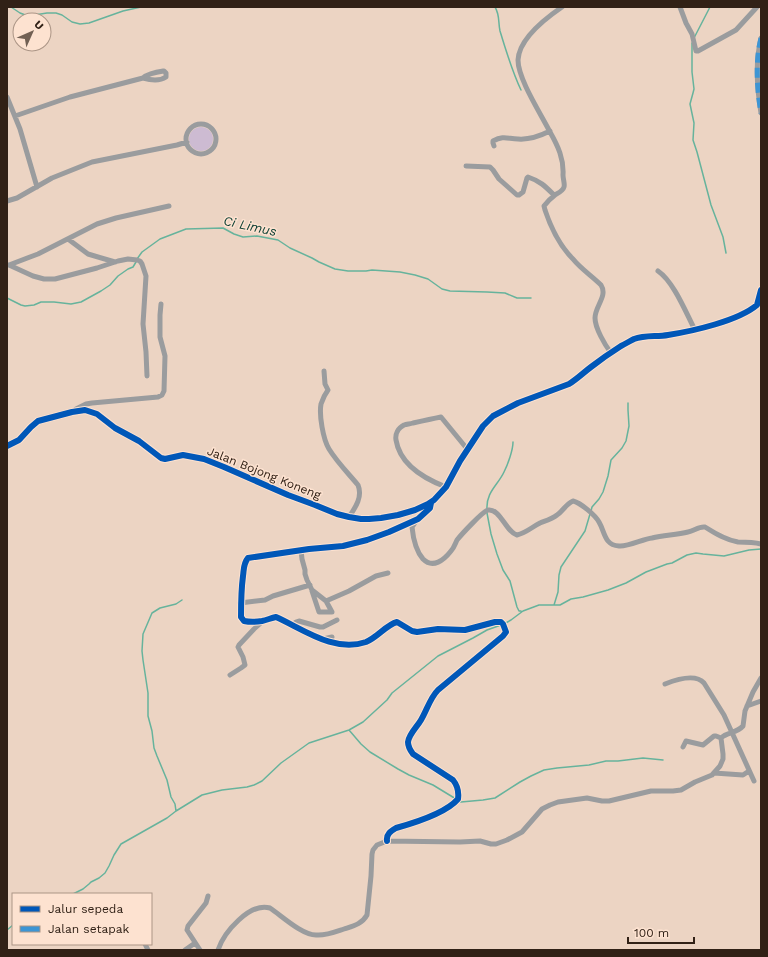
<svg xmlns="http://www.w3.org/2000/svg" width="768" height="957" font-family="'Work Sans',sans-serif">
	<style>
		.green { fill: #cdbbd2 }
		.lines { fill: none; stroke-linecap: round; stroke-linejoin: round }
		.stream { stroke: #66b39c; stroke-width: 1.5 }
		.minor { stroke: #9a9c9e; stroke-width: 5 }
		.quiet { stroke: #3d95d4; stroke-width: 5; stroke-dasharray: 10 5; stroke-linecap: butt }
		.cycleway-casing { stroke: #fde2d0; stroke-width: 8 }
		.cycleway { stroke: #0057b8; stroke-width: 6 }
		.labels { text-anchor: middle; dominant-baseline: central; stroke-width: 3; stroke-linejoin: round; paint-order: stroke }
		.street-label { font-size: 12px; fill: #312116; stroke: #fde2d0 }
		.water-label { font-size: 13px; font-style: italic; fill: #043a2f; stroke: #fde2d0 }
	</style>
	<rect width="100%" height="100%" fill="#ecd4c3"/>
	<path class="green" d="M189 139a12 12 0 1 1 24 0a12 12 0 1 1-24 0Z"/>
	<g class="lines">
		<path class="stream" d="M11 7 20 13 28 16 47 13H56L62 15 72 22 80 24 89 23 123 11 141 7
			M495 7C500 15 498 22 500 31 506 51 512 71 521 90
			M694 38 710 7
			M692 43V72L694 89 693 93 690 104 694 123 693 140 697 152 711 205 723 237 726 253
			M137 259 142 252 160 239 186 229 223 228 234 234 243 237 257 236 278 240 290 248 312 258 319 262 335 269 348 271H366L372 270 400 272 415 275 428 279 442 289 450 291 487 292 505 293 517 298H531
			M7 298 21 305 25 306 34 305 41 302H54L71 304 81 302 101 291 110 285 118 276 128 269 133 267 136 262
			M487 509C486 492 498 485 504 472 508 464 513 450 513 442
			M591 511 592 507 599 499 603 492 608 476 611 460 622 448 626 441 629 426 628 410V403
			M487 513 491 534 497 554 503 570 510 581 517 607 519 611H521
			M554 605 558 592 559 575 561 567 585 531 590 514
			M504 624 511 620 523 611 539 605H560L571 599 583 597 608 590 626 583 646 572 667 564 672 563 687 555 696 553 703 554 724 556 749 550 761 549
			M349 730 361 744 370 752 398 769 409 775 433 785 456 799
			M459 801 461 802 483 800 495 798 520 782 531 776 544 770 557 768 589 765 606 761H618L643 758 663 760
			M176 811 175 804 171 797 167 780 157 756 154 748 152 731 148 716V693L143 660 142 651 143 634 152 613 160 608 176 604 182 600
			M73 894 83 889 89 884 91 882 99 878 105 873 109 866 114 855 121 844 167 818 176 811 202 795 222 790 247 787 254 785 262 781 281 763 309 743 349 730 363 722 387 700 392 693 438 656 473 638 487 630 501 625
			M7 930 13 925"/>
		<path class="minor" d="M562 7C546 18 519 39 518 60 518 79 541 114 550 132 558 146 564 159 563 175 563 179 565 184 564 187 563 191 558 193 555 195 551 198 547 202 544 206L545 210C551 228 560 246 573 259 581 269 592 276 601 285 608 296 595 306 595 318 595 328 605 345 611 353
			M680 7 686 23 692 34 696 51H698L736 30 757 7
			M761 38C755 62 757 89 761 113
			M7 97 20 129 37 187
			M15 116 70 97 143 78C150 80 160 81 166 77V73L164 71C157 72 149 73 143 78
			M186 139a15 15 0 1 1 30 0a15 15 0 1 1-30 0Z
			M494 146 493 143V141C504 135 508 139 518 139 530 140 540 136 550 131
			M466 166 490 167 493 170 499 179 517 195H519L523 192 527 178 528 177C540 181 545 186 554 195
			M7 201 17 198 52 178 92 162 177 145 187 142
			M68 239 88 254 115 262
			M7 265H9L33 276 44 279H55L97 268 118 261 128 259 137 260 140 261 142 264 146 276 143 324 146 352 147 376
			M9 265 38 254 97 224 116 218 169 206
			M658 271C674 282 686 313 695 330
			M324 371 325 384 328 390C325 394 323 398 321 404 319 415 323 439 329 449 337 462 348 473 358 485 363 497 355 508 349 517
			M76 409 86 404 92 403 158 397 162 395 164 391 165 356 160 337V315L161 304
			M7 446 19 440 31 427 38 421 72 412 85 410 97 414 115 428 139 441 161 458 165 459 183 455 204 459 224 467 288 495 315 505 337 514 349 517 361 519H369L381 518 398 515 415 510 428 504 434 500 446 487 460 461 483 426 493 416 518 403 569 384C577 379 583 373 591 367 600 360 610 353 621 346 625 344 630 341 634 339 645 335 657 337 668 335 693 331 738 321 757 305L761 290
			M446 487C425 479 400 465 396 440 395 434 398 428 404 425 407 424 410 424 413 423 422 421 431 419 441 417L468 450
			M416 521 412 527C413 537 416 551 423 559 433 569 444 560 451 551 454 548 455 544 457 540 461 535 482 512 488 510 500 508 506 532 517 535 526 533 532 527 540 523 545 521 552 519 557 515 563 511 566 504 573 501 581 503 595 515 599 522 605 532 604 545 619 546 628 547 643 539 652 538 664 535 676 535 688 532 694 531 699 526 705 527 716 534 726 540 738 542 746 542 753 542 761 544
			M301 550 302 559 305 570V574L307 580 312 590 326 601 349 591 376 576 388 573
			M312 591 319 612H332L326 601
			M240 603 265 600 273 596 310 585
			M292 625 296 622 299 621 320 627H323L337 620
			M323 639 332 637
			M230 675 241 668 245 665 243 657 238 647 239 645 254 629 263 621
			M665 684C675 680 695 673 704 683L724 715 754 781
			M747 706 761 701
			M683 747 686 741 703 745 714 736H716L721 738
			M714 773 743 775 749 771
			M387 841C386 834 391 831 396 828 414 823 446 813 458 799 459 792 457 785 453 780L413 754C410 750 408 747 408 742 409 734 417 727 421 720 427 710 430 698 438 690L503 636 506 632 503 624 501 622H495L465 630 438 629 417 632 412 631 397 622C386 625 378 637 366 642 334 653 303 629 276 617 271 618 267 620 262 621 256 622 249 622 244 621L241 617C241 603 241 591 243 576 244 570 243 564 248 558L309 549 343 546 367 540 389 532 418 519 430 508 431 503
			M145 944 148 950
			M185 950 195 943
			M200 950 187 930 188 926 206 903 208 896
			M218 950C224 932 250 902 270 908 282 916 302 935 316 935 325 936 335 932 344 929 353 926 362 924 367 915L371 876 372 854 373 850 377 845 387 841 460 842 480 841 491 844H496L507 840 522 832 542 809 550 805 558 802 587 798 602 801H609L651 791H673L681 790 695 782 712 775 720 766 723 759V754L721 738C727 732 737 733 743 726L745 711 753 692 761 678"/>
		<path class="quiet" d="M761 38C755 62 757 89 761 113"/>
		<g class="cycleway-casing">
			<path id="cycleway" d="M7 446 19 440 31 427 38 421 72 412 85 410 97 414 115 428 139 441 161 458 165 459 183 455 204 459 224 467 288 495 315 505 337 514 349 517 361 519H369L381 518 398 515 415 510 428 504 434 500 446 487 460 461 483 426 493 416 518 403 569 384C577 379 583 373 591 367 600 360 610 353 621 346 625 344 630 341 634 339 645 335 657 337 668 335 693 331 738 321 757 305L761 290
				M387 841C386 834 391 831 396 828 414 823 446 813 458 799 459 792 457 785 453 780L413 754C410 750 408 747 408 742 409 734 417 727 421 720 427 710 430 698 438 690L503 636 506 632 503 624 501 622H495L465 630 438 629 417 632 412 631 397 622C386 625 378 637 366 642 334 653 303 629 276 617 271 618 267 620 262 621 256 622 249 622 244 621L241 617C241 603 241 591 243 576 244 570 243 564 248 558L309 549 343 546 367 540 389 532 418 519 430 508 431 503"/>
		</g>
		<use href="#cycleway" class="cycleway"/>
	</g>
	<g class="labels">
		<g class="street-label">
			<text transform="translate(264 473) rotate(22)">Jalan Bojong Koneng</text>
		</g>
		<g class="water-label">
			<text transform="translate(250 226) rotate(12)">Ci Limus</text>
		</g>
	</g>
	<rect width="768" height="957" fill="none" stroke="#312116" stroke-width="16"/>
	<rect x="12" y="893" width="140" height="52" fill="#fde2d0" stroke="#ab9586"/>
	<rect x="20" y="906" width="20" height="6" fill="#0057b8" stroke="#ab9586"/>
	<text x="48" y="913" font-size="12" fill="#312116">Jalur sepeda</text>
	<rect x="20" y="926" width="20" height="6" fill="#3d95d4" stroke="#ab9586"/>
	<text x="48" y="933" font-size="12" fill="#312116">Jalan setapak</text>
	<g transform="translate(32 32) rotate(45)"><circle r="19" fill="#fde2d0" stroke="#ab9586"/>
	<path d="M0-3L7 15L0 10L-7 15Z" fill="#726053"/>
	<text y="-6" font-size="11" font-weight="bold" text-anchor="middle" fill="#312116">U</text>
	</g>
	<path d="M628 937v6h66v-6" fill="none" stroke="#312116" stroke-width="2"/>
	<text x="634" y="937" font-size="12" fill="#312116" stroke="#fde2d0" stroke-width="3" paint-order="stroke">100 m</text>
</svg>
